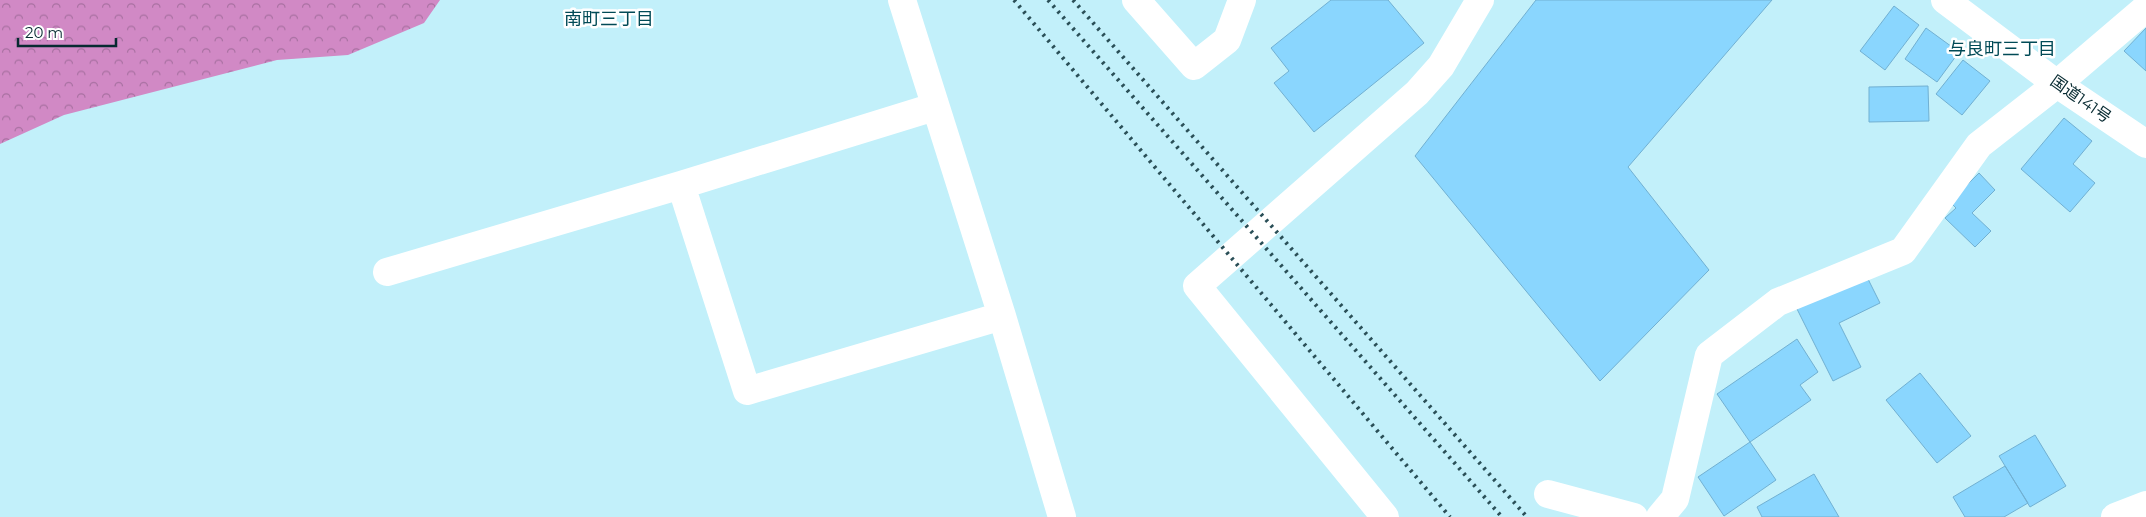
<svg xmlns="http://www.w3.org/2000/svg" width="2146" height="517" font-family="Montserrat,'Noto Sans JP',sans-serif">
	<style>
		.forest { fill: url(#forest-crowns) }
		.building { fill: #8ad6fe; stroke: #71b0d2 }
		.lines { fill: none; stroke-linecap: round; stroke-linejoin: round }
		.minor { stroke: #fff; stroke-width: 28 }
		.highway { stroke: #fff; stroke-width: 28 }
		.rail { stroke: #2a4f57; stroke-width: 4; stroke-dasharray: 2.5 5; stroke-linecap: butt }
		.labels { text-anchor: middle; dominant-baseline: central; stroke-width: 5; stroke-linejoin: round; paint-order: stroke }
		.street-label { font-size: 16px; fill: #072a31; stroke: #fff }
		.neighbourhood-label { font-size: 18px; fill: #014a56; stroke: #fff }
	</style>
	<defs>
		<pattern id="forest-crowns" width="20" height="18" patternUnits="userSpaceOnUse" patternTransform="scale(1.25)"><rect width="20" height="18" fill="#d189c5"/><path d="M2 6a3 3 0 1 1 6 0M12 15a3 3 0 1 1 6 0" fill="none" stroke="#a870a1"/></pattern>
	</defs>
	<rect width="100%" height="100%" fill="#c2f0fa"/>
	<path class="forest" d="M0 0H440L424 23 348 55 277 60 64 115 0 144Z"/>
	<path class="building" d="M1331 0H1388L1424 43 1314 132 1274 83 1289 71 1271 48Z
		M1536 0H1772L1628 167 1709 270 1600 381 1415 156Z
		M1894 6 1919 25 1885 70 1860 51Z
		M1926 28 1959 52 1937 82 1905 59Z
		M2146 28V71L2124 51Z
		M1963 60 1990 81 1962 115 1936 94Z
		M1928 86 1929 121 1869 122V87Z
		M2064 118 2092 141 2073 164 2095 183 2070 212 2021 169Z
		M1979 173 1995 190 1972 213 1991 231 1975 247 1945 218 1956 208 1950 202Z
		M1864 271 1880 303 1839 323 1861 367 1833 381 1795 305Z
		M1797 339 1818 372 1800 385 1811 400 1750 442 1717 394Z
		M1920 373 1971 436 1937 463 1886 400Z
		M2035 435 2066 486 2030 507 1999 456Z
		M1750 442 1776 480 1724 516 1698 477Z
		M2005 466 2028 503 2004 517H1965L1953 497Z
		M1814 474 1839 517H1762L1757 507Z"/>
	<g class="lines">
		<path class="minor" d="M902 0 1002 316 1062 517
			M1136 0 1194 66 1227 40 1242 0
			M681 185 747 391 1002 316
			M387 272 681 185 934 107
			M1548 494 1634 517
			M1385 517 1197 286 1417 93 1441 66 1480 0
			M1660 517 1675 499 1709 355 1778 302 1903 251 1979 145 2057 84 2146 8
			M2115 517 2146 505"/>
		<path class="highway" d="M1945 0 2057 84 2146 144"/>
		<path class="rail" d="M1014 0 1450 517
			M1048 0 1502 517
			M1073 0 1527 517"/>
	</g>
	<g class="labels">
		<g class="street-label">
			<text transform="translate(2081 99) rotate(35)">国道141号</text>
		</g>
		<g class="neighbourhood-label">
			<text x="609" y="19">南町三丁目</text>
			<text x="2002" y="49">与良町三丁目</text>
		</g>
	</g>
	<path d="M18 38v8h98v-8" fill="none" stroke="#072a31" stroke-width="2.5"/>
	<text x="25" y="38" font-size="15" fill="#072a31" stroke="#ffffff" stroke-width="4" paint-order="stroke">20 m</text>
</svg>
